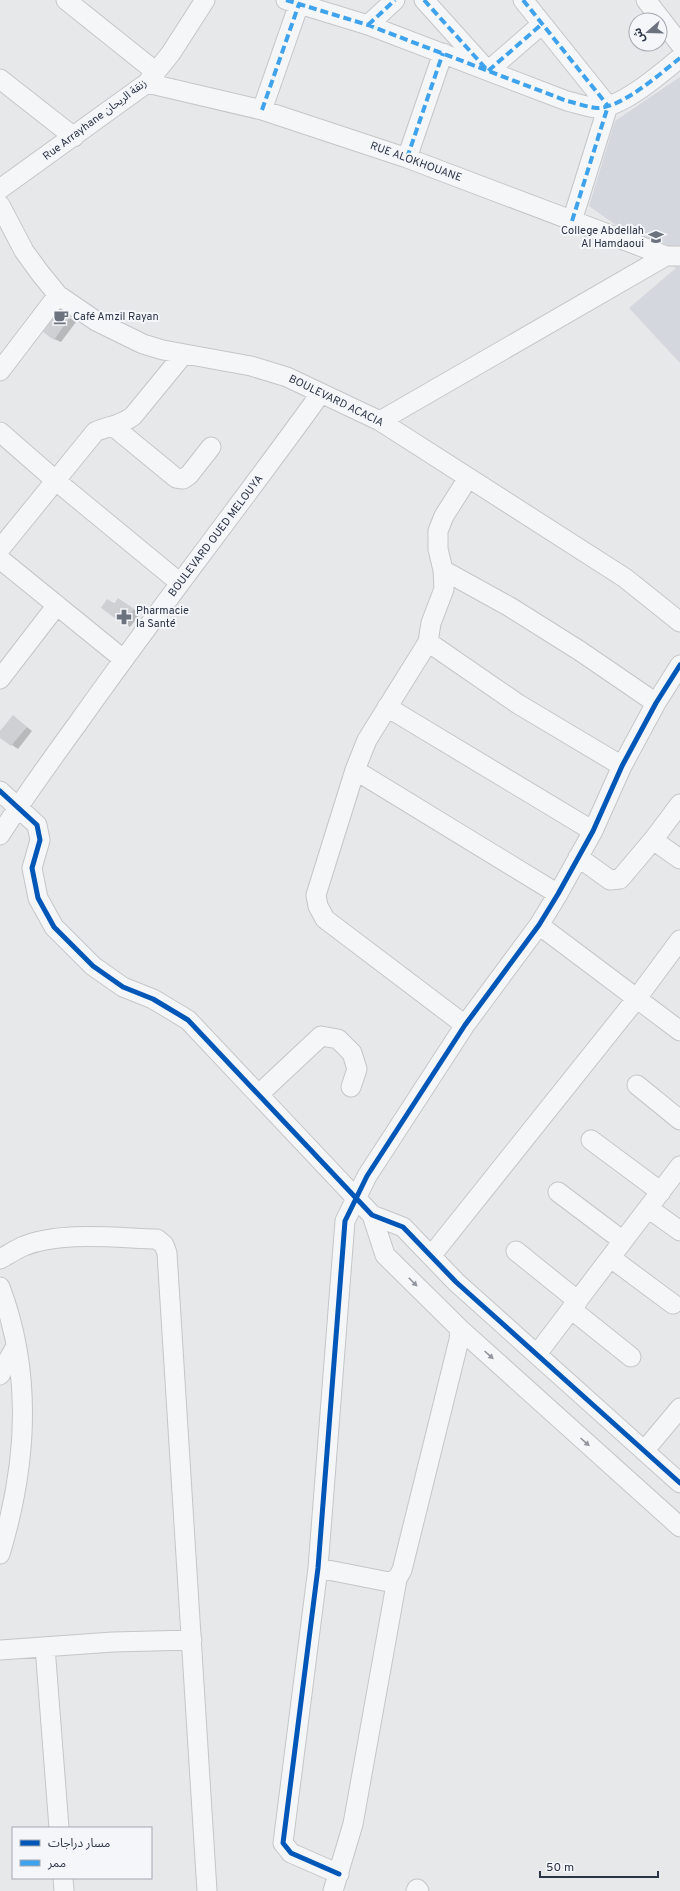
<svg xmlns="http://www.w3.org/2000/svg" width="680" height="1891" font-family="Overpass,'Noto Sans Arabic',sans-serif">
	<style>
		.built { fill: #d4d7dd }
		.shadow { fill: #0003 }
		.building { fill: #ced0d3 }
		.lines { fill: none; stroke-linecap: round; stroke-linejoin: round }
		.minor-casing { stroke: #c4c6c8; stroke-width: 21 }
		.minor { stroke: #f5f6f7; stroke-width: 19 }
		.quiet { stroke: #3ea3ec; stroke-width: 4; stroke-dasharray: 8 4; stroke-linecap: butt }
		.cycleway-casing { stroke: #f4f6f9; stroke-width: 8 }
		.cycleway { stroke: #0057b8; stroke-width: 5 }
		.oneway { fill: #90959e }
		.labels { text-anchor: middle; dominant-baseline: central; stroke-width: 4; stroke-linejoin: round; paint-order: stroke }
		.street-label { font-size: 11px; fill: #2b3445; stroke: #f4f6f9 }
		.poi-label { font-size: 11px; fill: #2b3445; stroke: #f4f6f9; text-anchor: start }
	</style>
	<rect width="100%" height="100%" fill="#e6e8ea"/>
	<path class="built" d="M680 77V363L629 308 676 268 589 206 615 121Z"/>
	<path class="shadow" d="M66 315 76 322 61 342 54 339Z
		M108 600 115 604 125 603 140 614 130 627 102 607Z
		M13 716 32 731 18 749 0 737V732Z"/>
	<path class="building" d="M59 310 70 317 54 340 43 332Z
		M118 598 134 609 123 624 101 608 107 599 114 604Z
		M13 715 27 727 11 746 0 738V731Z"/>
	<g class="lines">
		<g class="minor-casing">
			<path id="minor" d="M66 0 156 72
				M286 0 368 25 567 101C576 103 587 107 597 108 622 108 661 73 680 58
				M424 0 488 71 542 24
				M523 0 608 106
				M646 0 680 44
				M368 25 395 0
				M0 79 74 137
				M147 83 262 110 407 158 666 256H680
				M262 110 299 4
				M407 158 443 53
				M0 189 147 83 171 53 205 0
				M0 205 24 251 40 273 58 295 96 321 143 344 163 350 251 366 287 377 380 421 625 578 680 622
				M572 221 608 106
				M0 371 58 295
				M380 421 666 256
				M114 427 176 478 183 479 189 475 211 447
				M0 432 55 480 180 583
				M0 549 95 432C109 425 119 427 133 416L183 355
				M0 559 123 659
				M443 570 510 607 580 651 656 703
				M428 642 518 704 622 766
				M0 679 57 605
				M387 707 593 831
				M355 770 558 894
				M0 791 37 825 40 840 32 868 38 898 54 927 93 966 123 987 153 999 188 1020 372 1215 403 1227 456 1282 680 1483
				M0 835C24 797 51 760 78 723 157 611 241 504 321 393
				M653 840 680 804
				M578 857 610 880 620 879 653 840 680 859
				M539 925 680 1031
				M465 1025 325 919 318 906 316 895 355 770 367 740 428 642 431 623 444 589 443 570 438 549V531L444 516 468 478
				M637 1085 680 1120
				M259 1094 321 1036 338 1039 352 1053 357 1069 351 1087
				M591 1140 661 1192
				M558 1192 623 1241
				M648 1208 680 1231
				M372 1215 385 1255 460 1329 680 1527
				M516 1251 578 1301
				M431 1256 637 998 680 940
				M611 1258 673 1304
				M0 1259C8 1255 16 1249 24 1246 61 1231 117 1238 157 1239L164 1245 167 1253 207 1891
				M0 1287C33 1374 27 1465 0 1554
				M571 1309 631 1357
				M537 1354 680 1166
				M0 1375 16 1346
				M644 1451 680 1408
				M318 1568 389 1582 397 1579 402 1570 459 1340 460 1329
				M45 1647 59 1828
				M0 1650 113 1642 192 1640
				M339 1874 291 1853 283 1843 318 1568 345 1221 367 1176 465 1025 539 925 558 894 593 831 622 766 656 703 680 665
				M63 1878 64 1891
				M333 1891 353 1824 397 1579
				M416 1891 417 1889 419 1891"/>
		</g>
		<use href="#minor" class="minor"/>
		<path class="quiet" d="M286 0 368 25 567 101C576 103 587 107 597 108 622 108 661 73 680 58
			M424 0 488 71 542 24
			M523 0 608 106
			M368 25 395 0
			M262 110 299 4
			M407 158 443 53
			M572 221 608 106"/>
		<g class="cycleway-casing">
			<path id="cycleway" d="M0 791 37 825 40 840 32 868 38 898 54 927 93 966 123 987 153 999 188 1020 372 1215 403 1227 456 1282 680 1483
				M339 1874 291 1853 283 1843 318 1568 345 1221 367 1176 465 1025 539 925 558 894 593 831 622 766 656 703 680 665"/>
		</g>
		<use href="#cycleway" class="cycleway"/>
	</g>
	<defs><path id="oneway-solid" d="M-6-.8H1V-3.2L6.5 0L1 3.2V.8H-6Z"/></defs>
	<g class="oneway">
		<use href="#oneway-solid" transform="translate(413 1282) rotate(45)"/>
		<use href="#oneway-solid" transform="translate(489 1355) rotate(42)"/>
		<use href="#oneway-solid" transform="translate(585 1442) rotate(42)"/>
	</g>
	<defs>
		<g id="school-bare" transform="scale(1.2)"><path d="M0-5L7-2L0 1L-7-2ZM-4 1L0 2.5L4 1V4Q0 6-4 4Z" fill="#6c737f" stroke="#f4f6f9" stroke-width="2.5" paint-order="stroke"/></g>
		<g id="cafe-bare" transform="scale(1.2)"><path d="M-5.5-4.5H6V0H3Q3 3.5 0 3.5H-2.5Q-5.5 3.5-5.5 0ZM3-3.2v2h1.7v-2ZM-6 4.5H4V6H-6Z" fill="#6c737f" stroke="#f4f6f9" stroke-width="2.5" paint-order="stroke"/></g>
		<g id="pharmacy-bare" transform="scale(1.2)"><path d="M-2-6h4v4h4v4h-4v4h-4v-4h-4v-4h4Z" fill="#6c737f" stroke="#f4f6f9" stroke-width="2.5" paint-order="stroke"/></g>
	</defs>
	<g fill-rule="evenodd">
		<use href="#school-bare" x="656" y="237"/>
		<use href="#cafe-bare" x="61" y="317"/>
		<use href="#pharmacy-bare" x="124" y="617"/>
	</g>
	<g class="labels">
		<g class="street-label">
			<text transform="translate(95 120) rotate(-37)">Rue Arrayhane زنقة الريحان</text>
			<text transform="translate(416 162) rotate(20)">RUE ALOKHOUANE</text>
			<text transform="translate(336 401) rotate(26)">BOULEVARD ACACIA</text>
			<text transform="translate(216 536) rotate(-53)">BOULEVARD OUED MELOUYA</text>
		</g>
		<g class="poi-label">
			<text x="644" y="231" text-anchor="end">College Abdellah<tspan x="644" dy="13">Al Hamdaoui</tspan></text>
			<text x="73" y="317">Café Amzil Rayan</text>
			<text x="136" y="611">Pharmacie<tspan x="136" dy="13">la Santé</tspan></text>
		</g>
	</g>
	<rect x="12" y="1827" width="140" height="52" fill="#f4f6f9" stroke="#a4a8b1"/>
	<rect x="20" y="1840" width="20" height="6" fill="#0057b8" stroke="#a4a8b1"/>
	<text x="48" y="1847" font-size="12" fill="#2b3445">مسار دراجات</text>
	<rect x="20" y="1860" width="20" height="6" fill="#3ea3ec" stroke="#a4a8b1"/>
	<text x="48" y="1867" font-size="12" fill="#2b3445">ممر</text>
	<g transform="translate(648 32) rotate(250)"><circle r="19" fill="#f4f6f9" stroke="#a4a8b1"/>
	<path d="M0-3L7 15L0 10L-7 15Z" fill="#6c737f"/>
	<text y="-6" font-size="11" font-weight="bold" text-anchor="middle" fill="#2b3445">ش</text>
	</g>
	<path d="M540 1871v6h118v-6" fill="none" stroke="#2b3445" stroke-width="2"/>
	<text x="546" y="1871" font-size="12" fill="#2b3445" stroke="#f4f6f9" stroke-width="3" paint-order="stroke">50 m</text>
</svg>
